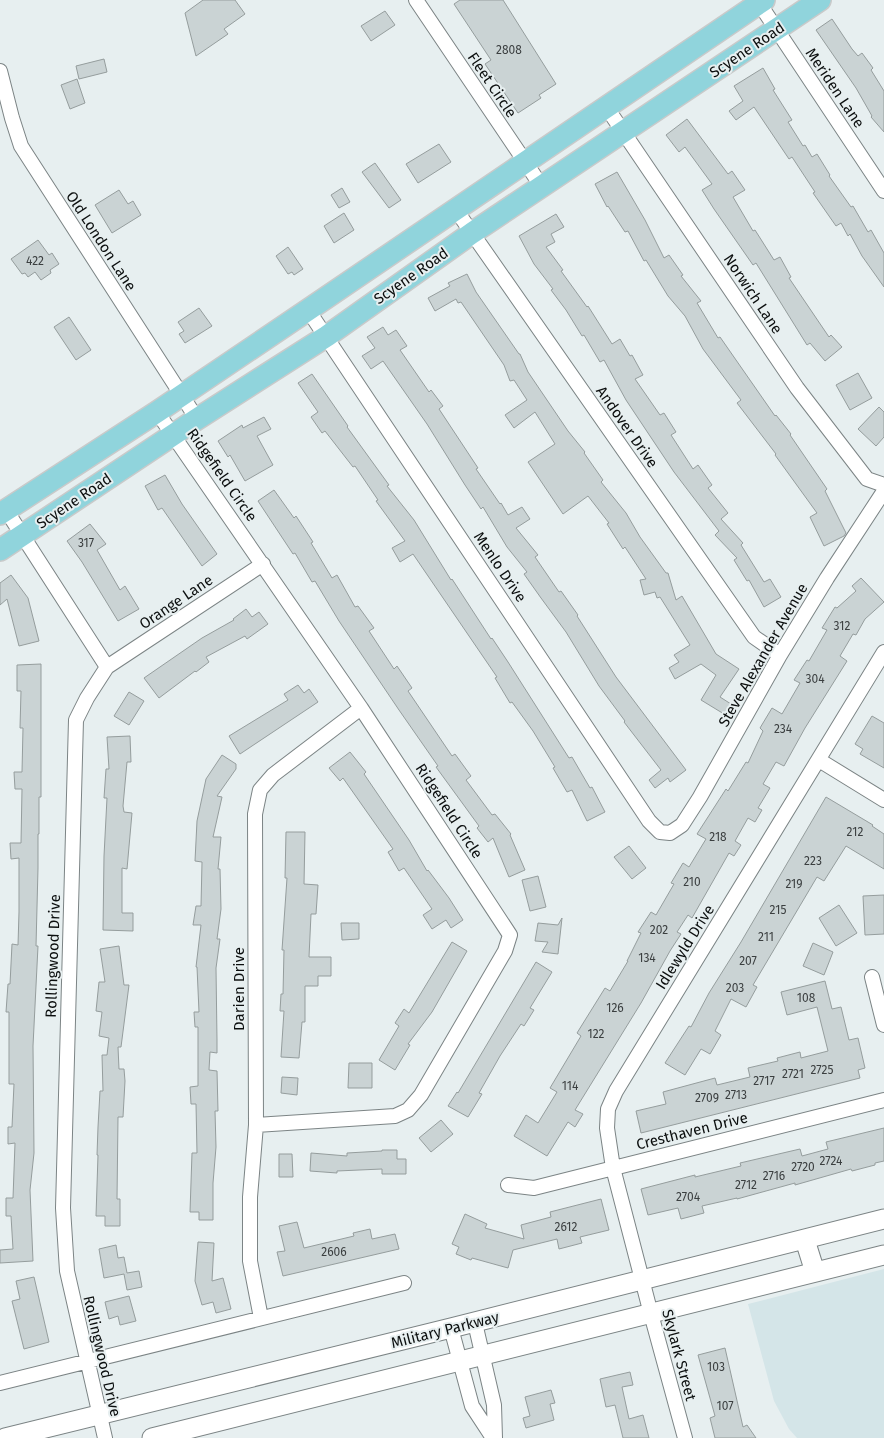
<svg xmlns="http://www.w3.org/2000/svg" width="884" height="1438" font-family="'Fira Sans',sans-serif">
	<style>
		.built { fill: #d4e5e8 }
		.building { fill: #cad3d4; stroke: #959d9d }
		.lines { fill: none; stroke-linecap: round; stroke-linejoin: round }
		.street-casing { stroke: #7c8485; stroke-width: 16 }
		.secondary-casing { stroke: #7c8485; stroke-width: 21 }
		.primary-casing { stroke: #c9caca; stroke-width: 24 }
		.street { stroke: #fff; stroke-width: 14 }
		.secondary { stroke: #fff; stroke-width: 19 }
		.primary { stroke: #90d4dc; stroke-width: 21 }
		.labels { text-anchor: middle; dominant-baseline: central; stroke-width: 4; stroke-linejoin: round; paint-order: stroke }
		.number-label { font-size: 12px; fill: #3b3f40 }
		.street-label { font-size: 15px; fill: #0b0e0e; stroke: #e7eff0 }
	</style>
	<rect width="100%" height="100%" fill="#e7eff0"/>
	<path class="built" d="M884 1269V1438H797L789 1429 774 1401 748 1304Z"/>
	<path class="building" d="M203 0H235L245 14 224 29 228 34 196 56 185 13Z
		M460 0H503L556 84 539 95 541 98 518 113 485 64 491 60 454 4Z
		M385 11 395 25 371 41 361 26Z
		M832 19 852 49 858 56 862 53 873 68 871 70 884 91V132L871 117 872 116 856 88 816 30Z
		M104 59 107 72 79 79 76 66Z
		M763 68 775 89 773 90 792 120 788 122 803 146 805 145 812 157 817 154 830 175 829 176 851 207 853 206 868 232 871 230 884 253V287L862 256 850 234 848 236 841 223 836 226 813 193 815 192 792 157 789 159 754 107 736 120 729 111 743 101 734 86Z
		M77 79 85 103 70 109 61 85Z
		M687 119 728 174 732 171 745 190 733 197 753 231 755 230 774 260 780 257 791 277 789 278 829 337 831 335 842 347 825 361 810 343 807 345 756 263 753 265 714 209 702 190 712 184 685 147 679 152 666 135Z
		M439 144 451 162 418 183 406 164Z
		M375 163 401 200 389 208 362 172Z
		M617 172 645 220 664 258 669 255 683 275 681 276 701 301 697 303 718 338 720 337 775 416 776 415 791 434 790 435 827 489 825 491 846 533 844 536 824 546 810 517 817 513 775 455 776 454 737 403 741 400 703 349 685 316 668 296 646 260 644 261 628 231 625 232 608 206 607 207 595 184Z
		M342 188 350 202 339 208 331 195Z
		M119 190 128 204 133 201 141 215 112 233 95 205Z
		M344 213 354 230 334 243 324 226Z
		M556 214 564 227 551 234 555 242 546 247 563 270 561 271 587 307 588 306 612 344 620 339 630 356 632 355 643 375 635 379 660 415 664 413 676 432 671 435 693 469 698 465 712 485 708 488 728 513 721 519 743 543 741 545 764 582 770 579 781 597 764 607 749 580 747 581 734 560 737 558 715 535 719 531 674 472 626 400 604 360 600 362 584 335 582 336 566 310 551 290 553 289 534 264 519 236Z
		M38 240 49 255 52 253 59 264 50 270 51 273 41 280 35 272 28 277 25 273 22 274 11 259Z
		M288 247 303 269 294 275 292 272 288 274 276 256Z
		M467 274 476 292 519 354H520L528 372 568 431 585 452 584 453 603 480 601 482 626 513 640 537 666 573H668L676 600 682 596 716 654 739 669 720 697 731 704 724 714 701 700 716 675 701 664 675 679 669 668 679 662 674 655 690 645 660 597 657 598 655 592 644 595 640 580 646 579 625 547 623 549 607 524 609 523 588 496 563 514 528 462 555 444 535 412 514 428 505 415 527 400 514 380 510 381 504 365 461 302 458 303 456 299 435 311 428 298 450 286 448 283Z
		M199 308 212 326 185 343 179 334 184 331 178 322Z
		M69 317 91 350 76 360 54 327Z
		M383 327 388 335 396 330 407 346 400 350 429 392 431 390 443 406 439 409 478 468 476 469 500 504 501 503 508 515 522 507 530 519 516 528 538 555 535 557 559 592 561 591 578 615 577 616 616 677 686 770 670 782 668 778 655 788 649 780 661 770 624 722 625 721 599 686 566 632 541 598 524 574 527 572 507 547 483 507 481 509 465 485 427 424 383 361 371 369 362 356 375 348 367 337Z
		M858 373 872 398 850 410 836 385Z
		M312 374 348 426 347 427 389 485 387 486 414 520 451 580 452 579 491 639 492 638 508 662 569 758 572 757 590 788 592 787 605 812 587 821 572 790 567 792 553 768 555 767 533 731 512 702 510 703 495 678 497 677 413 554 400 562 392 548 405 541 376 501 378 500 355 466 353 467 325 431 322 433 311 417 318 412 298 383Z
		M879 407 884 412V437L876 446 858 429Z
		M264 417 271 429 257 436 273 465 245 481 230 455 228 457 218 441 242 425 243 428Z
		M165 475 182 504 217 554 202 566 162 508 158 510 145 486Z
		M274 490 294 518 296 516 313 542 311 543 332 578 337 575 355 607 358 606 374 628 369 631 394 669 397 666 412 688 408 691 452 756 455 754 471 776 466 780 492 815 495 814 511 834 510 835 525 870 509 877 493 838 488 842 477 828 479 826 436 767 438 766 399 710 339 621 315 581 312 582 295 553 293 554 258 501Z
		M90 524 106 544 97 550 120 590 125 586 139 609 118 621 82 562 67 541Z
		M11 575 28 598 39 641 19 646 7 599 0 605V583Z
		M861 578 884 602 865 619 856 635 853 634 840 656 847 661 805 728 784 766 776 762 763 784 770 788 758 808 762 810 755 822 748 818 735 841 741 845 734 856 729 853 692 918 688 915 677 932 681 934 670 951 641 1003 575 1110 583 1114 575 1127 568 1122 547 1156 514 1136 526 1115 538 1123 557 1092 550 1088 581 1036 577 1033 605 988 610 991 628 961H627L641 933 638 932 651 912 656 915 674 884 671 883 683 863 689 867 706 839 697 834 726 789 728 791 746 762 748 763 763 731 760 728 772 708 782 714 800 683 794 680 807 660 809 661 827 630 822 628 835 607 837 608 856 591 852 586Z
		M246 609 252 617 259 612 268 624 247 639 245 636 206 657 209 662 196 672 195 671 159 698 144 678 202 638 234 620 233 619Z
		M41 664V797H39V834H38V868L36 946H38L33 1046 34 1153 30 1190 33 1261 0 1263V1250L13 1249 11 1216H6V1198H13L15 1143 8 1144V1127H12L14 1084H9V1012H6L8 984H10L12 944 18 945 19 912V858L11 859 10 843H21L22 789H15L14 772H22L23 728H20L21 691H17V665Z
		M298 685 304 693 309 689 318 702 240 754 229 736 288 700 284 694Z
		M129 692 144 701 129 725 114 716Z
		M872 716 884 723V768L860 754 863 749 855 744Z
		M130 736 131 762H127L123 806 124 812 132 813 127 869 122 868V913H133V931L103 930 104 856 107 798H104L106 769H109L107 737Z
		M350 752 366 772 364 774 409 840 427 871 428 870 449 898 463 920 451 928 446 920 432 929 423 915 432 909 404 868 399 871 388 852 393 849 343 778 340 781 329 768Z
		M222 755 236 764V769L217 796 222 797 213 837H221L218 869H220L221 909 217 939H220L216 968 217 1040V1053L210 1052 209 1070 217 1071 218 1111H215L216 1147 213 1183V1220H199V1212H190L192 1153H197L196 1104H191L190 1087 198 1086V1027H195L194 1012H199L197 967H196L201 925H193L196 906H201L202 862 195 861 197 821 206 779Z
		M826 797 873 825 872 826 884 834V869L846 846 824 881 817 877 753 985 757 987 746 1007 731 999 715 1031 721 1035 710 1054 701 1049 685 1075 665 1063 689 1026 691 1027 709 993 741 942Z
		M286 832H305L304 884 318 885 316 914H311L309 957H331V976H318V986H305V1022H302L299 1058 281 1057 284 1011H280L281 994H283L284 950H282L287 878H285Z
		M629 846 646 868 632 879 614 857Z
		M538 876 546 907 530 911 522 880Z
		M884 895V934L865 935 863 896Z
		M839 905 857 933 836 946 819 918Z
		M562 918 558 954 542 952 548 942 535 941 538 923 558 925Z
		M341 923H359V939L342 940Z
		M452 942 467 951 432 1012 408 1044 410 1045 395 1070 379 1060 399 1026 395 1023 404 1009 409 1013Z
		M813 943 833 952 824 975 803 966Z
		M119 946 124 985H129L121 1047H118L119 1069H124L125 1081 123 1117H118L117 1199H120V1226H105V1216H96L98 1155H97L98 1127 100 1091H103L102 1055H107L109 1038 99 1036 102 1012 96 1011 99 982H105L100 949Z
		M536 962 552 972 530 1008 534 1010 524 1026 521 1024 500 1056 479 1093 482 1094 468 1117 448 1106 457 1092 458 1093Z
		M825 981 832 1009 841 1007 849 1040 858 1038 865 1068 858 1070 860 1078 641 1133 636 1111 666 1104 663 1092 715 1078 717 1085 750 1077 748 1068 778 1061 777 1058 800 1052 801 1058 828 1051 817 1007 787 1015 781 992Z
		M349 1063H372V1088H348Z
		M282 1077 298 1078 297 1095 281 1093Z
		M441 1120 453 1134 431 1152 419 1138Z
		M884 1128V1161L875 1163V1165L852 1171 851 1169 795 1185V1183L737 1199V1198L702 1206 704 1213 681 1219 678 1208 648 1215 641 1189 695 1175V1177L741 1166 740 1163 800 1149 802 1156 828 1149 826 1142Z
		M382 1150H397V1159H406V1174H382V1169L337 1171V1173L310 1171 311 1153 347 1156V1153L382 1151Z
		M279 1154H292L293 1177H279Z
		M601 1199 609 1230 580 1237 582 1243 559 1249 557 1239 513 1250 508 1268 472 1258 471 1260 456 1254 459 1247 452 1244 465 1214 487 1224 485 1228 524 1239 521 1225 551 1217 550 1212Z
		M297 1222 304 1248 354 1236 353 1233 370 1229 372 1239 395 1234 399 1249 283 1276 277 1252 285 1251 279 1226Z
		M198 1242 214 1243 212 1281 223 1278 231 1309 216 1313 213 1302 202 1305 195 1281Z
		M116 1245 118 1258 124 1257 127 1273 139 1271 142 1287 127 1290 124 1274 104 1278 99 1249Z
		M34 1277 49 1342 24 1349 12 1301 20 1299 16 1281Z
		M129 1296 136 1321 120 1325 118 1316 109 1319 105 1302Z
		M725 1348 743 1427 747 1425 756 1438H715L710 1418 715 1416 698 1355Z
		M630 1372 633 1385 622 1387 629 1419 643 1415 649 1438H623L615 1405 606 1407 600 1379Z
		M551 1390 555 1403 550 1404 554 1420 526 1428 523 1418 530 1416 525 1397Z"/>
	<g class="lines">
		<g class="street-casing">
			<path id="street" d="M416 0 542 187
				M759 3 884 191
				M0 71 12 118 21 146 197 419
				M607 108 797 388 867 479 884 485
				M456 210 754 637 780 655
				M308 310 649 821 660 832 670 833 682 825 700 797 780 655 827 578 884 491
				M157 412 361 708 510 935 505 951 421 1095 408 1110 395 1116 256 1125
				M6 510 107 667
				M819 760 884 800
				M872 977 884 1025
				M508 1185 534 1188 884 1100
				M261 1318 250 1261V1197L256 1125 255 814 260 790 273 775 361 708
				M475 1323 494 1405 495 1438
				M451 1328 472 1406 493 1438
				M0 1383 404 1283
				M105 1438 67 1271 63 1208 76 720 87 698 107 667 263 564
				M685 1438 651 1314 613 1168 607 1128 608 1109 616 1091 884 652"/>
		</g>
		<g class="secondary-casing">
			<path id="secondary" d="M805 1240 815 1272
				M5 1438 451 1328 884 1219
				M152 1438 884 1255"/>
		</g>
		<g class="primary-casing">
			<path id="primary" d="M0 514 157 412 308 310 764 0
				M0 550 197 419 327 336 472 233 820 0"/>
		</g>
		<use href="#street" class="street"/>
		<use href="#secondary" class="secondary"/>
		<use href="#primary" class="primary"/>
	</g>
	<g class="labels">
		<g class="number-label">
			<text x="509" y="50">2808</text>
			<text x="35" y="261">422</text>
			<text x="86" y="543">317</text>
			<text x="842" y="626">312</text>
			<text x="815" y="679">304</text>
			<text x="783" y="729">234</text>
			<text x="855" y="832">212</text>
			<text x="718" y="837">218</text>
			<text x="813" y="861">223</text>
			<text x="692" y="882">210</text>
			<text x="794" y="884">219</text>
			<text x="778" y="910">215</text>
			<text x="659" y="930">202</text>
			<text x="766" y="937">211</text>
			<text x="647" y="958">134</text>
			<text x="748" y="961">207</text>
			<text x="735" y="988">203</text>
			<text x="806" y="998">108</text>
			<text x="615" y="1008">126</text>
			<text x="596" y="1034">122</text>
			<text x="822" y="1070">2725</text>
			<text x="793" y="1074">2721</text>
			<text x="764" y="1081">2717</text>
			<text x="570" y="1086">114</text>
			<text x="736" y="1095">2713</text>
			<text x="707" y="1098">2709</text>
			<text x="831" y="1161">2724</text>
			<text x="803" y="1167">2720</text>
			<text x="774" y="1176">2716</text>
			<text x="746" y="1185">2712</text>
			<text x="688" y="1197">2704</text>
			<text x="566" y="1227">2612</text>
			<text x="334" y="1252">2606</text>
			<text x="716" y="1367">103</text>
			<text x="725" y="1406">107</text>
		</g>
		<g class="street-label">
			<text transform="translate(747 50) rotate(-34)">Scyene Road</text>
			<text transform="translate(492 85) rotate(56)">Fleet Circle</text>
			<text transform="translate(835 88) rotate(56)">Meriden Lane</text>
			<text transform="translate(101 241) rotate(57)">Old London Lane</text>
			<text transform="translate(411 276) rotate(-35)">Scyene Road</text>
			<text transform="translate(753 294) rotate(56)">Norwich Lane</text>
			<text transform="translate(627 427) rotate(55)">Andover Drive</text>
			<text transform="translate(222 475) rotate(55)">Ridgefield Circle</text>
			<text transform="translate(74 501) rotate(-34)">Scyene Road</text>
			<text transform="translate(500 567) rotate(56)">Menlo Drive</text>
			<text transform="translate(176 602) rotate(-34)">Orange Lane</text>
			<text transform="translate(763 655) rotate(-60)">Steve Alexander Avenue</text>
			<text transform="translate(449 811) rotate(57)">Ridgefield Circle</text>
			<text transform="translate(685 947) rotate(-58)">Idlewyld Drive</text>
			<text transform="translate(53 956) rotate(-88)">Rollingwood Drive</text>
			<text transform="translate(239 989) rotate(-90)">Darien Drive</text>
			<text transform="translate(692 1131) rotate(-14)">Cresthaven Drive</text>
			<text transform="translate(445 1330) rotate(-14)">Military Parkway</text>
			<text transform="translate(679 1355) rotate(75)">Skylark Street</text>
			<text transform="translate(102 1356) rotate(77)">Rollingwood Drive</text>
		</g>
	</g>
</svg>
